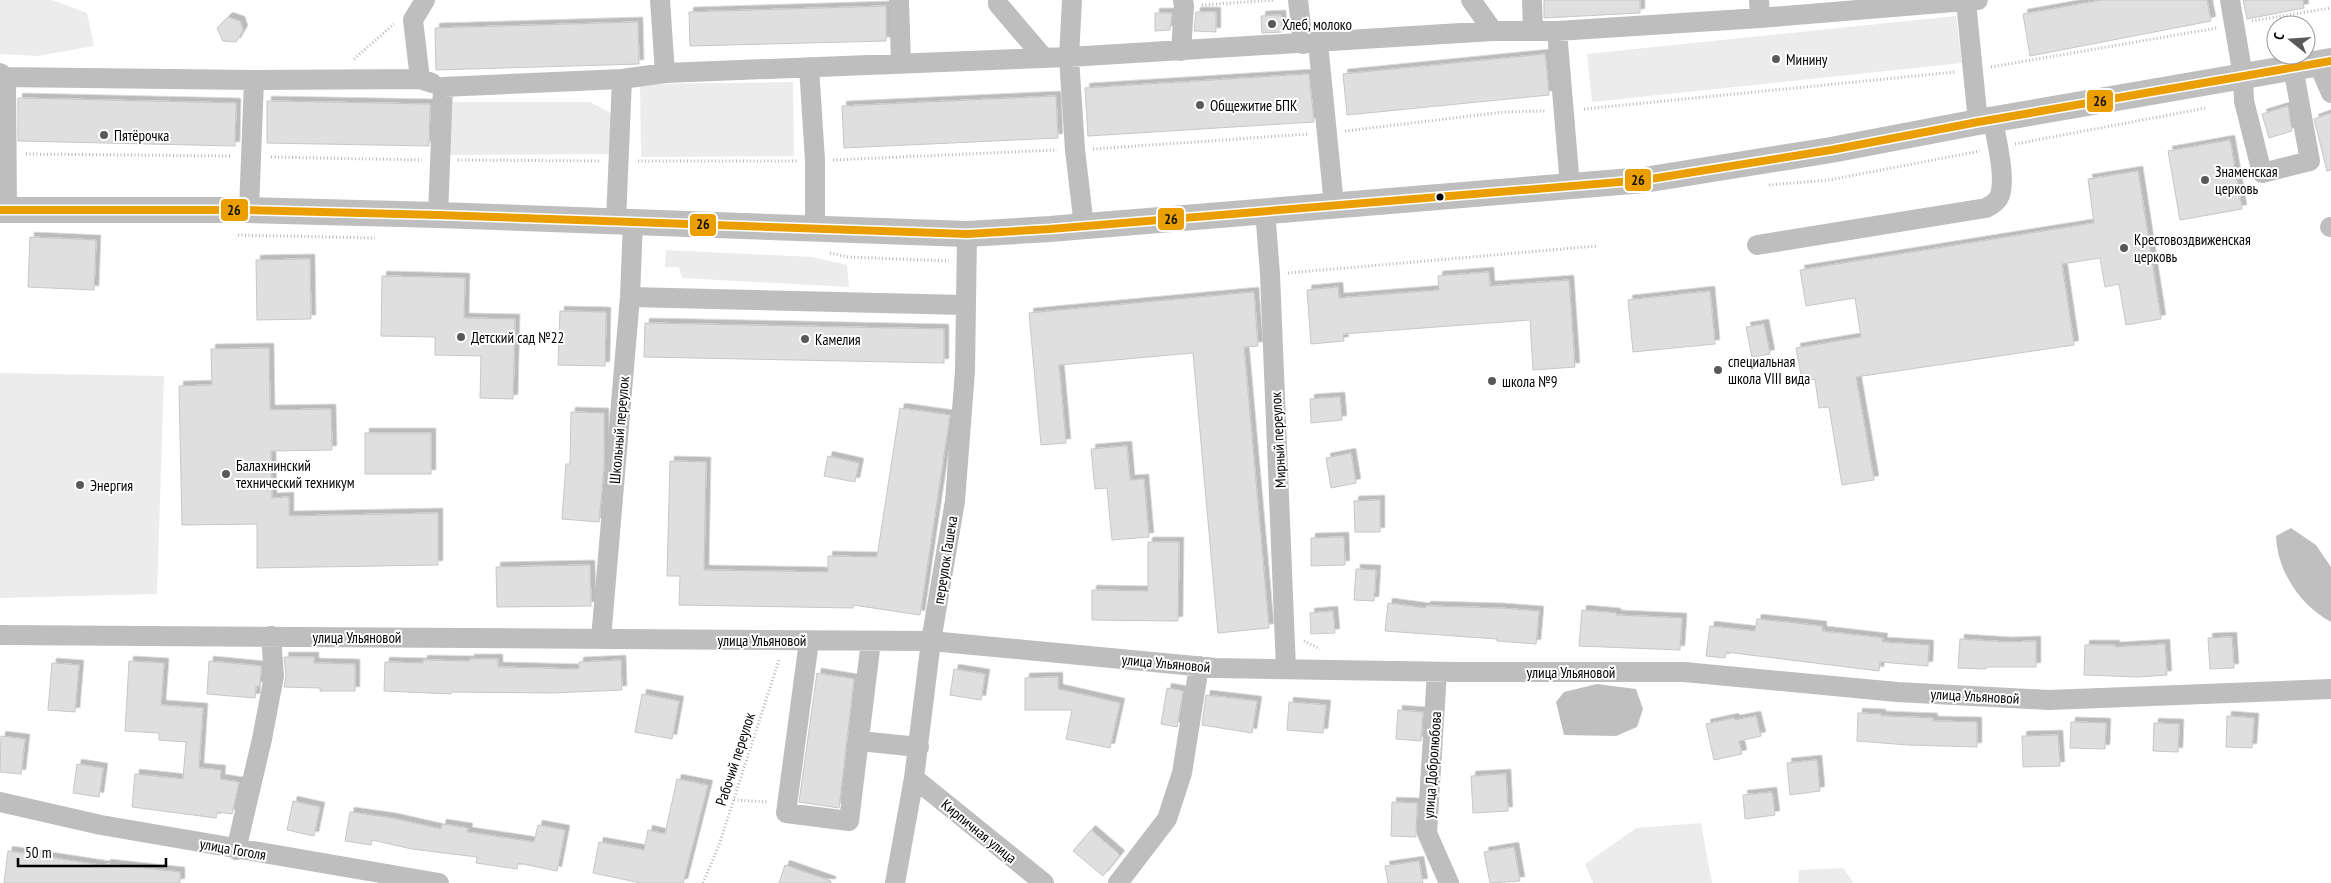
<svg xmlns="http://www.w3.org/2000/svg" width="2331" height="883" font-family="'PT Sans Narrow',sans-serif">
	<style>
		.green { fill: #ececec }
		.water { fill: #bfbfbf }
		.building { fill: #dfdfdf; stroke: #c7c7c7; filter: url(#shadow) }
		.lines { fill: none; stroke-linecap: round; stroke-linejoin: round }
		.path { stroke: #b9b9b9; stroke-width: 3; stroke-dasharray: 1 2.5; stroke-linecap: butt }
		.minor { stroke: #bebebe; stroke-width: 20 }
		.major { stroke: #bebebe; stroke-width: 26 }
		.bus-1-casing { stroke: #fff; stroke-width: 11 }
		.bus-1 { stroke: #eb9e00; stroke-width: 8 }
		.poi-dot { fill: #595959; stroke: #fff; stroke-width: 2 }
		.bus-dot { fill: #000; stroke: #fff; stroke-width: 2 }
		.labels { text-anchor: middle; dominant-baseline: central; stroke-width: 4; stroke-linejoin: round; paint-order: stroke }
		.poi-label { font-size: 15px; fill: #000; stroke: #fff; text-anchor: start }
		.street-label { font-size: 15px; fill: #000; stroke: #fff }
		.line-badge { stroke: #fff; stroke-width: 2 }
		.pale-badge-label { font-size: 14px; text-anchor: middle; font-weight: bold; fill: #111 }
	</style>
	<defs>
		<filter id="shadow"><feDropShadow dx="4.5" dy="-4.5" stdDeviation="0" flood-color="#0004"/></filter>
	</defs>
	<rect width="100%" height="100%" fill="#fff"/>
	<path class="green" d="M0 0H52L87 13 94 46 38 56 0 54Z
		M1956 16 1962 63 1592 102 1587 54Z
		M793 82 794 156 641 157 640 84Z
		M446 102H590L611 113 610 154 447 155Z
		M666 250 812 257 847 265 849 287 682 278 679 267H665Z
		M0 373 164 376 157 594 0 598Z
		M1701 823 1712 883H1593L1585 864 1636 828Z
		M1843 868 1854 883H1798L1799 870Z"/>
	<path class="water" d="M2291 528 2316 545 2331 567V622C2300 606 2277 570 2276 536Z
		M1597 684 1636 689 1643 709 1637 727 1616 736 1564 735 1556 702 1564 692Z"/>
	<path class="building" d="M1544 0H1640V13L1544 18Z
		M2102 0H2207L2211 21 2030 56 2023 14Z
		M2243 0H2303L2304 8 2247 19Z
		M886 6V41L690 46 689 12Z
		M1196 12H1216V32L1194 31Z
		M1155 13H1172L1170 30 1155 31Z
		M1281 15 1282 32 1262 33 1261 16Z
		M228 17 240 21 243 30 236 42 223 41 217 28Z
		M638 22 639 64 436 70 435 28Z
		M1545 54 1549 95 1347 115 1343 74Z
		M1309 74 1314 122 1088 136 1085 88Z
		M1056 96 1058 138 844 148 842 106Z
		M18 98 236 103 235 146 18 141Z
		M267 101 430 104 429 146 267 143Z
		M2288 106 2292 131 2269 138 2262 114Z
		M2331 113V170L2327 171 2314 119Z
		M2230 140 2242 209 2180 220 2168 151Z
		M2138 171 2161 319 2126 325 2119 284 2105 287 2100 258 2062 264 2074 345 1856 377 1874 480 1842 485 1829 407 1819 408 1815 379 1802 381 1796 348 1861 337 1855 298 1806 306 1800 270 2094 223 2088 179Z
		M30 237 96 240 94 290 28 287Z
		M310 259 311 319 257 320 256 260Z
		M1489 272 1490 286 1569 280 1575 367 1533 370 1530 320 1343 334 1344 341 1311 344 1307 290 1338 287 1339 298 1439 290 1438 276Z
		M382 276 465 278 464 318 515 319 513 399 480 398 481 356 435 355V337L381 336Z
		M1710 291 1715 344 1633 352 1628 300Z
		M1254 292 1258 346 1244 347 1269 628 1218 633 1193 353 1059 365 1066 443 1041 445 1029 313Z
		M560 311 606 312 605 366 558 365Z
		M645 323 944 329V363L644 357Z
		M1764 324 1770 354 1752 357 1746 327Z
		M269 348 270 410 331 409 332 450 271 451 272 498 289 497V516L438 513V565L257 568V524L182 525 179 386 212 385 211 349Z
		M1340 397 1342 420 1311 423 1310 399Z
		M900 408 950 415 920 615 853 605V608L679 605 680 576H667L670 461 706 462 704 570 828 572V556L877 557Z
		M571 412 604 413V467L599 522 562 519 566 464H570Z
		M365 433H431V474H365Z
		M1127 446 1130 480 1144 479 1149 537 1112 540 1107 488 1095 489 1091 449Z
		M1351 453 1356 483 1331 488 1326 458Z
		M828 456 859 463 855 482 824 476Z
		M1380 500V532H1355L1354 501Z
		M1344 537 1345 565 1311 566V538Z
		M1148 542H1179L1178 621 1092 620V590L1148 591Z
		M590 565 591 606 497 607 496 567Z
		M1356 569 1376 570 1374 601 1354 600Z
		M1388 603 1426 608V606L1499 608 1539 611 1536 644 1497 641V639L1385 631Z
		M1582 610 1616 613V615L1682 618 1680 650 1579 646Z
		M1333 611 1335 633 1311 634 1310 613Z
		M1757 619 1822 626V631L1883 638 1882 642 1929 645 1928 666 1880 662 1879 671 1726 652 1725 658 1706 656 1710 626 1755 631Z
		M2232 637 2234 668 2210 669 2208 638Z
		M1960 639 2007 642 2036 641V667H1986V669L1958 668Z
		M2165 644 2167 675 2138 677 2084 675 2085 645H2115V647Z
		M284 657H314V663L355 664V691H320V688L284 687 286 675Z
		M470 659H498V667L579 669V662L621 660 622 690 551 693 451 692V694L384 691 385 662 423 663V660L470 661Z
		M129 661 164 663 161 705 203 708 199 768 221 770 220 779 239 782 232 814 217 812 216 818 132 807 135 774 183 779 186 742 159 740V733L125 731Z
		M209 661 261 666 260 686H256L255 698 207 694Z
		M52 663 79 665 75 712 48 710Z
		M954 669 985 674 981 700 950 695Z
		M817 673 854 679 839 808 799 802Z
		M1058 677V689L1120 703 1110 748 1066 739 1072 710H1025V678Z
		M1167 688 1183 691 1177 727 1161 724Z
		M642 694 679 701 672 739 635 732Z
		M1206 695 1257 701 1252 733 1202 725Z
		M1289 702 1326 705 1323 733 1287 730Z
		M1398 710 1423 712 1421 741 1396 739Z
		M1858 713 1881 714V716L1933 718V721L1977 722V747L1908 745 1857 741Z
		M1756 716 1761 736 1739 741 1742 754 1714 760 1706 724 1734 718 1735 720Z
		M2227 716 2254 718 2252 748 2226 747Z
		M2071 722 2106 723 2105 749 2070 748Z
		M2154 723 2179 724 2178 752 2153 751Z
		M2058 735 2060 766 2023 767 2022 736Z
		M1 736 25 739 21 774 0 772Z
		M1817 760 1820 791 1790 795 1787 763Z
		M77 764 103 768 99 797 73 793Z
		M1506 774 1508 811 1473 813 1471 776Z
		M677 779 708 785 683 883H641L593 873 599 842 644 850 648 830 665 834Z
		M1772 792 1775 815 1745 819 1743 795Z
		M293 801 320 807 314 836 287 830Z
		M1392 802 1417 803 1416 837 1391 836Z
		M350 812 392 818 441 829 442 824 468 828 467 832 534 842 538 825 565 830 557 871 518 863 517 869 476 863 477 857 412 849 372 840 371 845 345 841Z
		M1091 830 1120 855 1103 876 1073 851Z
		M1514 847 1520 881 1490 883 1484 852Z
		M8 851 106 866V864L180 872V883H4Z
		M1419 861 1423 883H1388L1385 866Z
		M785 865 831 881V883H779Z"/>
	<g class="lines">
		<path class="path" d="M1202 5 1275 0
			M2252 21 2331 8
			M354 59 394 24
			M1991 67 2217 28
			M1584 109 1955 72
			M1345 131 1504 112 1545 111
			M2015 144 2206 108
			M1093 149 1309 134
			M26 154 232 156
			M271 157 422 160
			M458 160 599 161
			M833 160 1057 150
			M638 161H797
			M1769 185 1829 180 1980 151
			M238 235 375 238
			M830 253 848 257 949 261
			M1288 273 1597 246
			M1304 641 1320 649
			M734 800 768 802
			M703 883 719 845 779 660"/>
		<path class="minor" d="M425 0 413 20 420 79 432 83
			M660 0 665 73
			M899 0 901 63
			M998 0V4L1044 58
			M1298 0 1303 44
			M1471 0 1493 31
			M1532 0 1533 30
			M2230 0 2243 76 2244 101 2262 173 2310 161 2293 67
			M1966 2 1978 122
			M1760 18 1978 0
			M1557 31 1570 186
			M1318 43 1334 205
			M1181 51 1184 6 1183 0
			M2318 63 2331 93
			M809 67 815 160V228
			M0 73 6 77 7 210
			M0 77 254 80 420 79
			M249 210 254 80
			M1265 210 1270 274 1286 669
			M438 215 443 87 622 79 665 73 1069 57 1072 0
			M616 221 622 79
			M1084 226 1075 150 1069 57 1493 31H1557L1760 18 1759 0
			M2330 227H2331
			M1757 245 1986 208C1992 205 1998 201 2000 195 2006 176 1996 139 1993 120
			M630 297 966 305
			M0 635 931 641 1216 668 1457 672H1684L1897 692 2049 700 2331 689
			M601 639 630 297 633 221
			M809 641 786 813 849 821 871 641
			M1437 672 1427 833 1449 883
			M859 741 919 747
			M914 778 1044 883
			M0 802 101 825 439 883
			M236 850 262 739 274 676 271 636
			M895 883 914 778 931 641 955 501 965 371 967 234
			M1118 883 1167 819 1182 773 1199 666"/>
		<path class="major" d="M0 210H249L438 215 967 234 1050 229 1644 180 1831 150 1978 122 2331 61"/>
		<g class="bus-1-casing">
			<path id="bus-1" d="M0 210H249L438 215 967 234 1050 229 1644 180 1831 150 1978 122 2331 61"/>
		</g>
		<use href="#bus-1" class="bus-1"/>
	</g>
	<g class="poi-dot">
		<circle cx="1272" cy="24" r="5"/>
		<circle cx="1776" cy="59" r="5"/>
		<circle cx="1200" cy="105" r="5"/>
		<circle cx="104" cy="135" r="5"/>
		<circle cx="2205" cy="180" r="5"/>
		<circle cx="2124" cy="248" r="5"/>
		<circle cx="461" cy="337" r="5"/>
		<circle cx="805" cy="339" r="5"/>
		<circle cx="1718" cy="370" r="5"/>
		<circle cx="1492" cy="381" r="5"/>
		<circle cx="226" cy="474" r="5"/>
		<circle cx="80" cy="485" r="5"/>
	</g>
	<circle class="bus-dot" cx="1440" cy="197" r="4.5"/>
	<g class="labels">
		<g class="poi-label">
			<text x="1282" y="24">Хлеб, молоко</text>
			<text x="1786" y="59">Минину</text>
			<text x="1210" y="105">Общежитие БПК</text>
			<text x="114" y="135">Пятёрочка</text>
			<text x="2215" y="171">Знаменская<tspan x="2215" dy="17">церковь</tspan></text>
			<text x="2134" y="239">Крестовоздвиженская<tspan x="2134" dy="17">церковь</tspan></text>
			<text x="471" y="337">Детский сад №22</text>
			<text x="815" y="339">Камелия</text>
			<text x="1728" y="361">специальная<tspan x="1728" dy="17">школа VIII вида</tspan></text>
			<text x="1502" y="381">школа №9</text>
			<text x="236" y="465">Балахнинский<tspan x="236" dy="17">технический техникум</tspan></text>
			<text x="90" y="485">Энергия</text>
		</g>
		<g class="street-label">
			<text transform="translate(619 430) rotate(-85)">Школьный переулок</text>
			<text transform="translate(1278 440) rotate(-93)">Мирный переулок</text>
			<text transform="translate(945 560) rotate(-81)">переулок Гашека</text>
			<text x="357" y="637">улица Ульяновой</text>
			<text x="762" y="640">улица Ульяновой</text>
			<text transform="translate(1166 663) rotate(5)">улица Ульяновой</text>
			<text x="1571" y="672">улица Ульяновой</text>
			<text transform="translate(1975 696) rotate(3)">улица Ульяновой</text>
			<text transform="translate(735 759) rotate(-72)">Рабочий переулок</text>
			<text transform="translate(1432 765) rotate(-86)">улица Добролюбова</text>
			<text transform="translate(979 831) rotate(39)">Кирпичная улица</text>
			<text transform="translate(233 849) rotate(10)">улица Гоголя</text>
		</g>
	</g>
	<g class="line-badge">
		<rect x="2086" y="89" width="28" height="24" rx="5" fill="#eb9e00"/>
		<rect x="1624" y="168" width="28" height="24" rx="5" fill="#eb9e00"/>
		<rect x="220" y="198" width="29" height="24" rx="5" fill="#eb9e00"/>
		<rect x="1157" y="207" width="28" height="24" rx="5" fill="#eb9e00"/>
		<rect x="689" y="213" width="28" height="24" rx="5" fill="#eb9e00"/>
	</g>
	<g class="pale-badge-label">
		<text x="2100" y="106">26</text>
		<text x="1638" y="185">26</text>
		<text x="234" y="215">26</text>
		<text x="1171" y="224">26</text>
		<text x="703" y="229">26</text>
	</g>
	<g transform="translate(2291 40) rotate(287)"><circle r="24" fill="#ffffff" stroke="#999999"/>
	<path d="M0-4L9 19L0 12L-9 19Z" fill="#595959"/>
	<text y="-8" font-size="14" font-weight="bold" text-anchor="middle" fill="#000000">С</text>
	</g>
	<path d="M18 858v8h148v-8" fill="none" stroke="#000000" stroke-width="2.5"/>
	<text x="25" y="858" font-size="15" fill="#000000" stroke="#ffffff" stroke-width="4" paint-order="stroke">50 m</text>
</svg>
